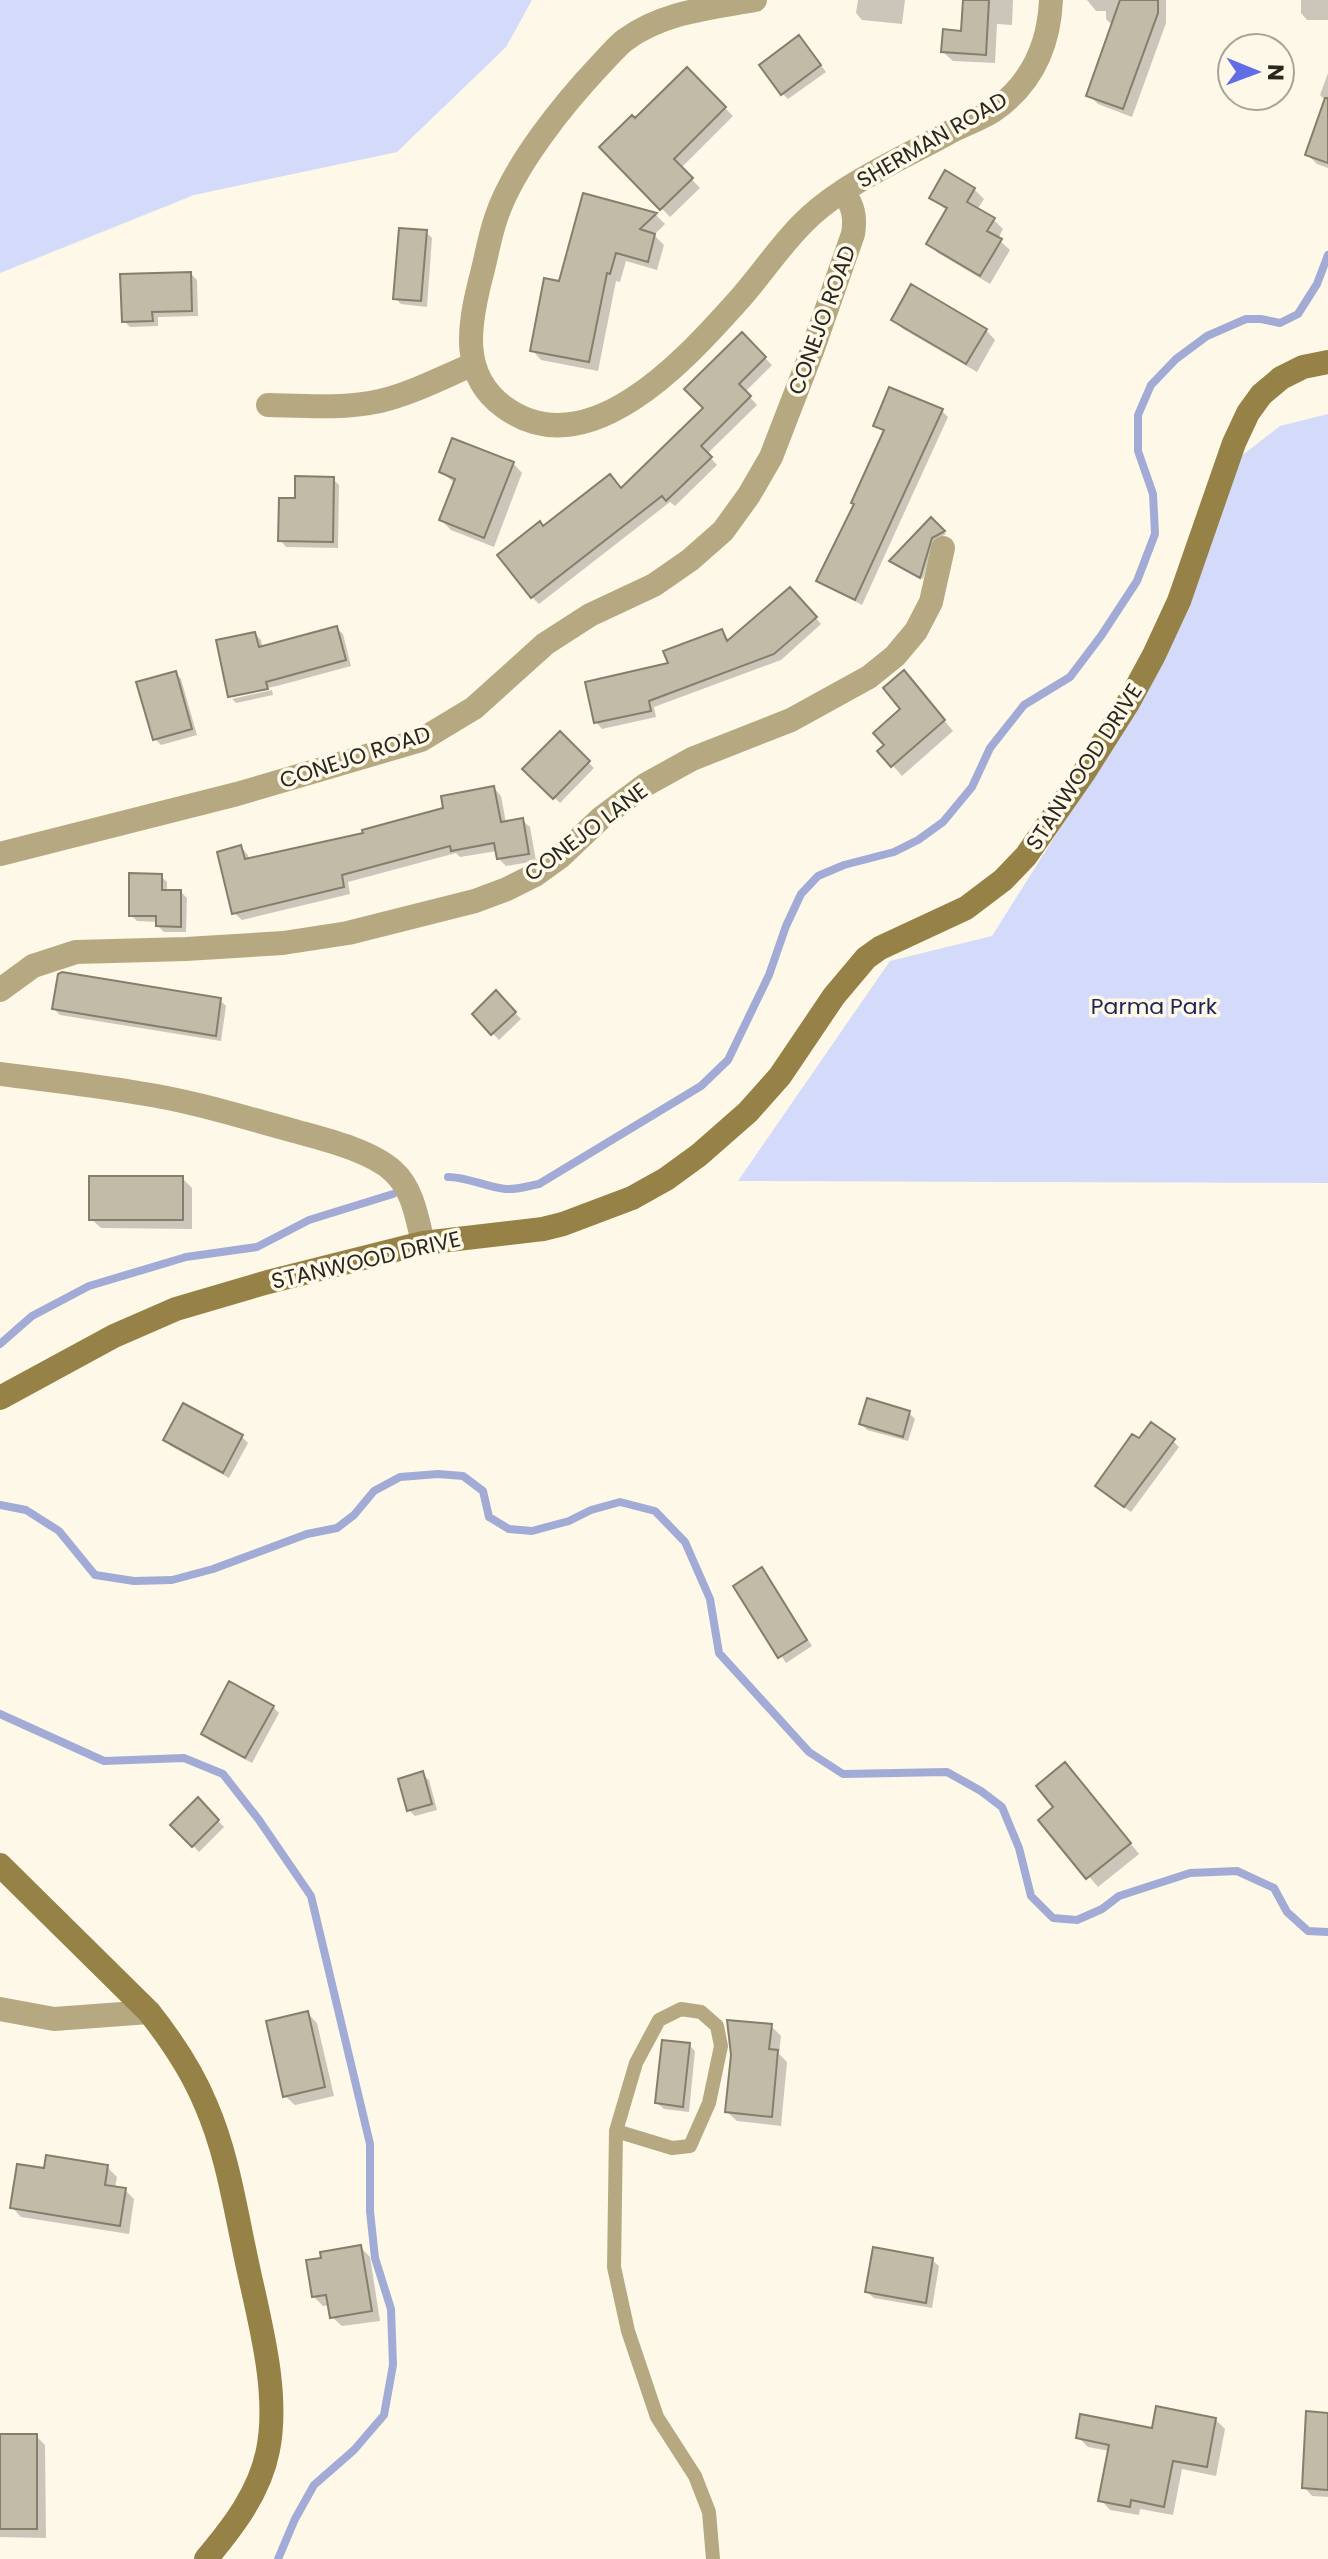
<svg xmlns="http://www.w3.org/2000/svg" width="1328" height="2559" font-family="Poppins,sans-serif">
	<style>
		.green { fill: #d3dafa }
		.shadow { fill: #0003 }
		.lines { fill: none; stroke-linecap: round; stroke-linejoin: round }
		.stream { stroke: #a2abd5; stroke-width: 8 }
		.building { fill: #c2bba7; stroke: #857e6b; stroke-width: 2 }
		.lane { stroke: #b6a982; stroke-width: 14 }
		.street { stroke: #b6a982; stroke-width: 24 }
		.secondary { stroke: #968246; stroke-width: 24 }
		.labels { text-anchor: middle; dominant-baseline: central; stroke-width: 7; stroke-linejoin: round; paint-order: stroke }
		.street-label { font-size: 22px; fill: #2a271f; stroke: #fef8e8 }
		.park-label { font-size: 22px; fill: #1f2356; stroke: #fef8e8 }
	</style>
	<rect width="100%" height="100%" fill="#fef8e8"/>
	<path class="green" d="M0 0H532L506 47 397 152 194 195 0 273Z
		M1328 414V1183L738 1181 890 961 992 936 1120 733 1240 457 1280 426Z"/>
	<path class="shadow" d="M858 0H905L902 24 862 20 856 13Z
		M965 0H1013L1012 25 997 24 995 63 953 61 943 52 963 33Z
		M1087 0H1166V23L1132 117 1098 104 1089 95 1113 26 1106 19V11H1096Z
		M1301 0H1328V20H1307L1301 13Z
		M805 44 826 72 788 99 782 93Z
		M687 70 733 116 681 168 700 188 670 217 602 147 635 121Z
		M1328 73V168L1317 164 1307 154 1326 101 1320 95Z
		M974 189 984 199 977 210 994 220 1003 229 998 239 1010 250 990 284 938 253 928 244 947 211 931 197Z
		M585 196 656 215 665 224 654 235 664 245 657 270 626 261 620 282 616 281 598 371 541 360 532 350 561 283Z
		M426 232 432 238 427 307 401 304 395 298Z
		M191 274 197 280 198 316 158 317V326L130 327 124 321Z
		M893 320 986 330 995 340 977 372 903 329Z
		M742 335 772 365 745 392 757 405 707 454 717 465 675 506 670 502 539 604 532 597 544 528 622 490 706 408Z
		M942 411 948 417 862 605 825 586 818 580 856 505 885 433 876 425Z
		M513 463 522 473 494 547 451 530 441 520 456 484 441 472Z
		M333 479 339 485 338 548 286 547 280 540 297 500Z
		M931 520 946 534 934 541 923 579 894 563Z
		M796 595 821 624 781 660 654 707 656 717 602 729 596 722 671 665 722 631 730 642Z
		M336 628 343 634 351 666 277 686 231 695V698L230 696 255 634 261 640 263 648Z
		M175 673 181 679 197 735 161 745 155 739Z
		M913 682 953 731 902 776 880 751 887 745Z
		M272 690 273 695 236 703 232 699Z
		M560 734 594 768 560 803 525 769Z
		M494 788 501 796 506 823 522 820 530 827 536 861 506 866 498 858 497 851 460 857 456 853 348 882 350 894 242 920 234 913 241 847 248 855 249 860 365 834 445 809Z
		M161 876 167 882V892H181L187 898 186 932H164L158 926V922L137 921 131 915Z
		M496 993 521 1019 499 1040 474 1014Z
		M220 1000 226 1006 221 1041 60 1015 54 1009Z
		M182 1178 192 1188V1229L101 1228 91 1219Z
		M909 1413 915 1419 908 1441 867 1430 861 1423Z
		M242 1437 248 1443 229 1478 171 1446 165 1440Z
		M1139 1441H1173L1179 1447 1131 1512 1103 1492Z
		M767 1576 812 1646 786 1663 736 1586Z
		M273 1707 279 1713 252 1763 209 1740 203 1733Z
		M422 1774 429 1780 437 1810 415 1816 409 1810Z
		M1075 1774 1139 1854 1098 1887 1041 1820 1056 1808Z
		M198 1800 224 1827 199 1852 173 1825Z
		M307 2013 317 2023 334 2096 295 2105 285 2096Z
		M771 2026 781 2036 779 2054 787 2062 781 2126 737 2121 727 2112Z
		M689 2045 695 2051 689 2112 664 2109 657 2103Z
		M107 2167 117 2177 115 2188 125 2190 134 2199 129 2234 21 2217 12 2207 46 2171Z
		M360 2247 370 2257 380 2321 342 2326 332 2317 330 2305 323 2306 313 2296Z
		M932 2260 939 2266 932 2308 874 2298 867 2292Z
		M1328 2415V2497L1312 2496 1304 2487Z
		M1216 2420 1225 2429 1216 2476 1182 2469 1173 2515 1140 2509 1139 2515 1110 2510 1101 2500 1110 2451 1088 2447 1078 2437 1154 2430Z
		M0 2436H36L45 2445 46 2538 0 2537Z"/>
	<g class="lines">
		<path class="stream" d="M448 1177C468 1177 485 1187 506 1189 516 1190 528 1186 539 1184L701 1086 728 1060 769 975 786 926 801 894 818 876 844 865 894 852 918 840 943 822 972 787 990 748 1024 705 1070 677 1101 636 1137 581 1155 534 1153 494 1138 451V415L1151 385 1176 359 1207 336 1246 319H1261L1280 323 1298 314 1317 284 1328 255
			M0 1344 32 1316 89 1286 186 1257 257 1247 309 1220 393 1194
			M0 1505 26 1510 59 1531 95 1575 134 1581 172 1580 213 1569 307 1534 337 1528 354 1515 374 1491 400 1477 438 1474 463 1476 483 1491 489 1517 509 1529 532 1531 569 1521 591 1510 620 1502 655 1511 685 1542 710 1599 719 1653 809 1752 843 1774 947 1772 981 1791 1002 1807 1019 1848 1031 1896 1053 1918 1077 1920 1102 1909 1119 1896 1190 1873 1237 1871 1274 1888 1287 1912 1308 1931 1328 1932
			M0 1714 104 1761 184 1758 223 1774 259 1820 311 1896 370 2144V2211L375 2258 391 2309 393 2365 384 2415 354 2450 314 2485 295 2519 278 2559"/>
	</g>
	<path class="building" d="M963 0H989L986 55 941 52 943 29 961 31Z
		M1120 0H1158V13L1123 109 1086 96Z
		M799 35 821 65 781 95 759 65Z
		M687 67 726 107 674 159 693 178 660 210 599 147 632 115 635 118Z
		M1325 98H1328V163L1305 155Z
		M945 170 975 188 967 202 995 218 987 231 1002 239 980 276 926 244 947 208 929 198Z
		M583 193 657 213 640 229 655 234 648 262 616 253 610 274 607 273 589 362 530 351 544 278 559 281Z
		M399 228 427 230 421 301 393 299Z
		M191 272 192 311 152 312 153 321 122 322 120 274Z
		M911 284 987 329 966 364 891 320Z
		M742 332 766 357 739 384 751 396 701 446 712 457 666 501 662 496 531 598 497 555 540 521 543 526 610 474 621 488 703 408 684 389Z
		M889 387 943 409 855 600 816 581 854 504 851 503 884 430 873 426Z
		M452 438 514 462 484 538 439 520 455 479 439 472Z
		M295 476 334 477 333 542 278 541 279 498H295Z
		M931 517 945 531 932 538 920 578 889 561Z
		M790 587 817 617 774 654 649 701 651 711 594 723 585 682 668 663 663 651 722 629 727 641Z
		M337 626 346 660 266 682 268 689 228 697 216 640 255 632 259 647Z
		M904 670 945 720 891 767 877 751 884 745 873 733 900 709 883 688Z
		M176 671 192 729 153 740 136 682Z
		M560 731 590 761 553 799 522 769Z
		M494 786 501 822 523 818 529 854 497 859 494 843 451 851 450 846 342 875 344 887 232 914 217 852 241 845 245 859 363 833 362 830 443 808 441 796Z
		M129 873 162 874V890H181V927L156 926V916H129Z
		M62 972 221 998 216 1036 52 1009 58 974Z
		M496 990 516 1012 491 1035 472 1014Z
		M89 1176H183V1220H89Z
		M867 1398 910 1411 903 1437 859 1424Z
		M183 1403 243 1435 223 1473 163 1440Z
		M1151 1422 1175 1439 1124 1507 1095 1486 1132 1434 1139 1438Z
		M762 1567 807 1640 778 1658 733 1586Z
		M229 1681 274 1706 245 1758 201 1734Z
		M1065 1762 1131 1843 1086 1879 1038 1820 1053 1807 1036 1786Z
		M423 1771 432 1804 407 1811 398 1779Z
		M198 1797 219 1820 192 1847 170 1825Z
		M308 2011 325 2087 283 2097 266 2021Z
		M727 2020 772 2024 769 2049 778 2050 772 2117 725 2112 731 2055Z
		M662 2040 690 2043 683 2107 655 2103Z
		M46 2155 108 2165 105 2185 126 2188 120 2226 10 2208 17 2164 44 2168Z
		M361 2245 372 2311 330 2318 326 2295 312 2297 306 2260 321 2258 320 2252Z
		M873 2247 933 2258 926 2303 865 2292Z
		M1156 2406 1216 2418 1207 2467 1173 2461 1164 2507 1131 2500 1130 2507 1098 2501 1109 2445 1076 2438 1080 2414 1152 2428Z
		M1306 2411 1328 2413V2490L1302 2488Z
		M0 2434H37V2529H0Z"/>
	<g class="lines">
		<path class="lane" d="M616 2131 672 2148 690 2146 709 2103 721 2046 717 2026 701 2012 681 2009 659 2020 636 2063 616 2131 614 2267 628 2331 657 2417 695 2476 709 2512 713 2559"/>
		<path class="street" d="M755 0C710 8 663 12 625 40 617 46 610 55 602 63 565 102 513 166 496 218 489 238 486 260 480 281 469 326 460 375 504 407 587 468 684 361 736 303 759 278 778 248 803 223 815 211 829 200 843 191 878 168 916 151 952 131 966 124 980 119 993 111 1032 84 1049 45 1051 0
			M268 405C305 406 343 409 380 401 413 393 443 377 474 364
			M0 854 237 794 421 740 474 708 545 644 590 615 654 585 690 560 723 531 749 495 771 457 812 351 853 234C856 216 853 206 843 191
			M0 990 33 966 76 952 186 949 283 943 348 933 475 901 507 889 535 875 560 857 601 818 645 785 692 759 791 720 869 677 895 656 916 631 931 602 943 548
			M0 1074C46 1080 93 1085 139 1093 193 1101 246 1118 298 1132 327 1140 371 1151 393 1171 413 1189 417 1218 423 1243
			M0 2009 54 2019 149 2012"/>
		<path class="secondary" d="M0 1398 114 1336 176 1309 268 1282 423 1243 543 1229 563 1224 632 1198 666 1179 699 1155 748 1112 780 1076 834 996 866 958 880 948 966 908 1003 880 1026 856 1083 774 1128 703 1154 655 1179 601 1234 443 1248 413 1261 395 1281 378 1303 367 1328 362
			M0 1865 149 2012C172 2041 192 2071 206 2105 227 2153 235 2207 246 2258 258 2316 280 2390 268 2450 260 2492 233 2527 206 2559"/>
	</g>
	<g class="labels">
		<g class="street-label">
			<text transform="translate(932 140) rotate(-30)">SHERMAN ROAD</text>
			<text transform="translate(822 320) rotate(-70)">CONEJO ROAD</text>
			<text transform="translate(355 757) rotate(-18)">CONEJO ROAD</text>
			<text transform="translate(1084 767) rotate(-57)">STANWOOD DRIVE</text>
			<text transform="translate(586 832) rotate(-37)">CONEJO LANE</text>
			<text transform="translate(366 1260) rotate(-13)">STANWOOD DRIVE</text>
		</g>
		<g class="park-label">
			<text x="1154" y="1006">Parma Park</text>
		</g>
	</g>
	<g transform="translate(1256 72) rotate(91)"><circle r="38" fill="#fef8e8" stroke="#a9a498" stroke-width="2"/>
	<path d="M0-6L14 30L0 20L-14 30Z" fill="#616de5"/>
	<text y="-12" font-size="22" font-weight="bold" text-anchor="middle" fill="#2a271f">N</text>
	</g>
</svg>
